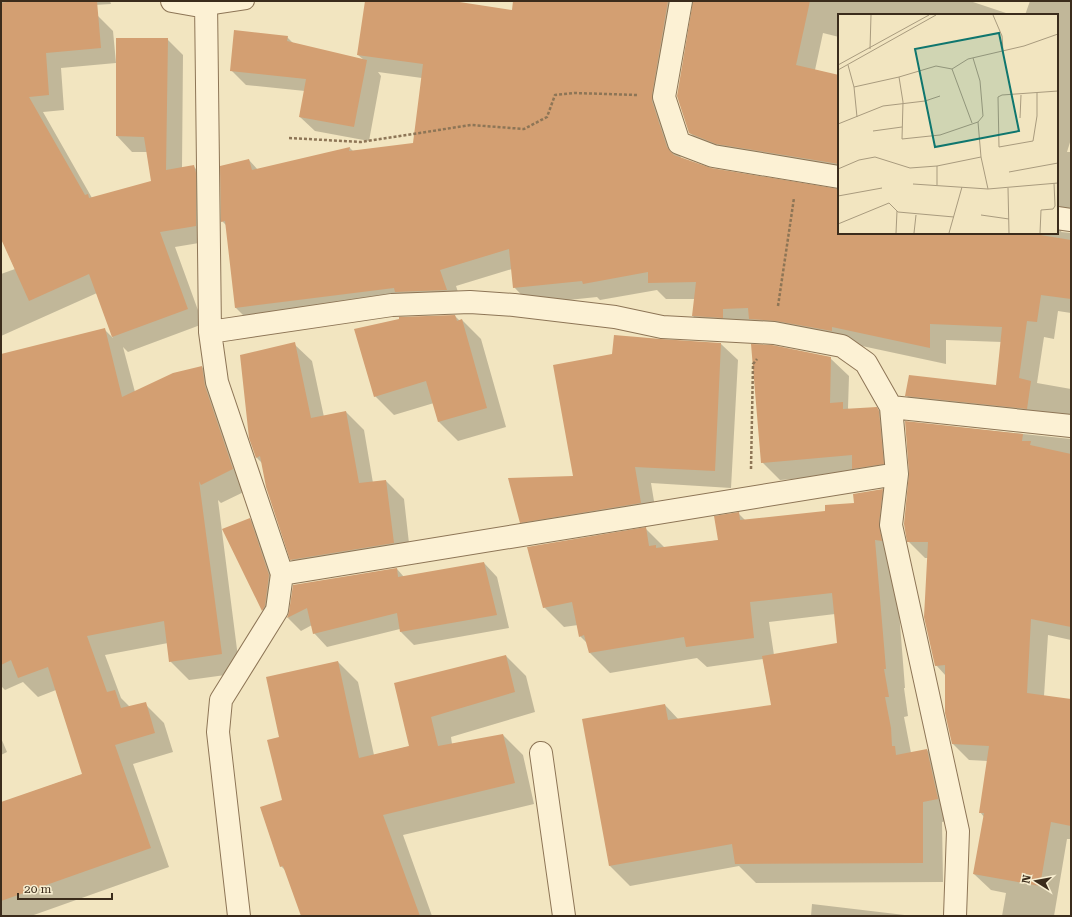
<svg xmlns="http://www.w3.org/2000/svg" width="1072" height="917" font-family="'Roboto Serif',serif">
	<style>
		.shadow { fill: #0003; fill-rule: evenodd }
		.building { fill: #d39f72 }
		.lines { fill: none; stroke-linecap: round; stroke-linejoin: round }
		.service-casing { stroke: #8d7556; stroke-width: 18 }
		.minor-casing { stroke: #8d7556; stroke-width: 24 }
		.path { stroke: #8d7556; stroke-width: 2.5; stroke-dasharray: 3 2; stroke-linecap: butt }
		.service { stroke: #fcf1d4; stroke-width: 16 }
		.minor { stroke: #fcf1d4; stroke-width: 22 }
		.inset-road { fill: none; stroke: #a99b7e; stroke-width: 1 }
		.view { fill: #0f766e; fill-opacity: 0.15; stroke: #0f766e; stroke-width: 2 }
		.inset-edge { fill: none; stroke: #3b2c1c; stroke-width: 2 }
	</style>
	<rect width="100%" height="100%" fill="#f2e5c0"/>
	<path class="shadow" d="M1 1H110L111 4 77 6 97 15 113 31 116 63 61 68 64 110 43 112 92 198 152 182 147 152H132L117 136V39H167L183 55 182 168 193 166 209 182 211 241 175 247 203 324 128 352 123 347 135 392 202 367 221 386 252 488 221 503 218 500 240 673 189 680 170 661 168 643 105 655 121 698 130 707 145 704 164 723 173 752 133 764 169 867 31 916H1V803L83 774 56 690 38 697 23 682 5 690 1 686V355L104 329 113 338 97 293 1 336V274L15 269 1 237Z
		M366 1H447L513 11 514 1H970L1012 15H839V37L823 33 815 70 839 76V178L707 150 690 133 694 6 688 9 668 118 681 158 711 169 839 190V233H1057V15H1025L1030 1H1071V139L1067 152H1071V223L1063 227 1061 232 1071 233V313L1058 311 1054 339 1044 337 1037 383 1071 389V428L923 412 907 396 997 386 1002 342 946 340V364L848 343 710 332 693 316 695 299H666L657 290 600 300 597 297 530 304 514 287 512 269 456 286 463 307 252 324 236 308 227 226 222 221 249 160 258 170 350 148 353 151 414 144 422 78 378 72 381 76 369 141 315 131 300 117 305 91 246 85 231 70 287 37 294 44 364 60 358 55Z
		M455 316 460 321 462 320 481 339 506 427 458 441 439 422 434 403 394 415 375 396Z
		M294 344 312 361 324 417 346 412 364 430 373 483 386 481 404 499 411 561 309 577 291 559 262 463 257 458 250 438Z
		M721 344 738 360 731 488 651 483 657 519 538 539 521 522 574 477Z
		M830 358 849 376 848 408 849 410 876 408 895 426 901 481 859 474 780 480 762 462Z
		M906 422 1071 439V640L1048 635 1044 696 1071 700V839H1067L1054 916H1002L1006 893 991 890 974 874 984 817 980 812 988 761 969 760 953 744 946 676 936 665 928 558H925L908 541 910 473Z
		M882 490 902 510 895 560 905 688H904L908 716 904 717 911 753 927 750 947 770 958 819 942 822 943 882 756 883 739 866 630 886 610 866 584 720 665 705 679 720 772 706 763 659 707 667 697 658 610 673 590 653 587 643 580 636 578 625 564 627 544 607 646 529 665 548 719 540 738 513 746 521 826 512 855 504ZM835 614 838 644 774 655 769 622Z
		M250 519 261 531 280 587 274 621 263 610 224 530Z
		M484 563 497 577 509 628 414 645 401 632 400 629 327 647 314 633 312 625 301 631 288 618 290 612 397 569 404 577Z
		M506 656 526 676 535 712 451 737 452 744 503 735 523 755 534 804 403 835 432 916H302L286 871 281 866 284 800 280 737 338 662 358 682 374 755 411 746 395 684Z
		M1 738 7 752 1 755Z
		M812 904 913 916H811Z"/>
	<path class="building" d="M13 1H97L101 48 46 53 49 95 29 97 85 195 88 194 89 198 151 181 144 137 116 136V38H168L166 170 194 165 196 173V226L160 232 188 309 112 337 89 274 29 301 1 239V3Z
		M365 1H453L512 10 513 1H668L652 95V101L667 147 670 151 674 155 711 168 839 189V233H1028L1071 240V299L1041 295 1037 322 1027 321 1019 378 1031 381 1027 409 905 396 909 375 996 385 1002 327 930 324V348L832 327V331L776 321 749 319 748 308 723 309V318L692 316 696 282 648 283V272L583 284 582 281 513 288 509 249 440 270 447 290 395 292 394 288 235 308 225 221 221 222 220 166 249 159 252 170 350 147 349 151 413 143 423 64 357 55Z
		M693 1H810L796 65 839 75V164L716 144 689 133 677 96Z
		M234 30 288 36 287 41 367 60 354 127 299 117 306 79 230 71Z
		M455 315 457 321 462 319 487 408 438 422 426 381 374 397 354 329 399 319V317Z
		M105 328 122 397 173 373 202 366 205 386 233 469 201 485 199 481 222 654 169 662 164 621 87 636 107 692 115 690 121 708 146 702 155 733 115 745 151 848 1 901V802L82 774 48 667 18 678 11 660 1 665V354Z
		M614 335 661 339 721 343 715 471 635 467 641 503 520 523 508 478 573 476 553 365 612 354Z
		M295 342 311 418 346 411 359 483 386 480 394 543 290 560 266 487 260 456 256 458 249 438 240 355Z
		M751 344 772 345 831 357 830 403 843 402V409L877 407 879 411 884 464 852 469V455L761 463Z
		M905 421 1023 434 1022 441H1031L1030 445 1071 454V627L1031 619 1027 693 1071 699V826L1051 822 1040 886 973 874 984 813H979L989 746 952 744 945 713V665L935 666 924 617 928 542H907L904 524 909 473Z
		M883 489 879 524 882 541 875 540 886 669H884L889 697H885L891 728 892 746H895L896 755 927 749 938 799 923 802V863L735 864 732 844 609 866 582 719 665 704 668 720 771 705 762 656 837 643 832 593 750 602 754 638 686 647 684 637 589 653 584 635 579 637 572 602 543 608 527 547 646 527 649 546 656 545V548L718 540 714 516 739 512 740 520 825 511V505L854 503 853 494Z
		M250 518 269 575 265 606 262 611 222 529Z
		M484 562 497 615 400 632 397 613 313 634 307 608 287 618 289 612 293 585 397 568 398 577Z
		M506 655 515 692 431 717 438 746 503 734 515 783 383 815 420 916H301L283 866 280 867 260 807 282 800 267 740 279 737 266 677 338 661 359 758 409 746 394 683Z"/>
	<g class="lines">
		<g class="service-casing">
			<path id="service" d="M206 7 246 1"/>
		</g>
		<g class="minor-casing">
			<path id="minor" d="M172 1 206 7
				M206 1 210 332 217 382 282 574 277 610 221 700 218 732 239 916
				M681 1 664 97 679 143 713 156 839 177
				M1057 218 1071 220
				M210 332 392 305 470 302 514 305 615 317 662 327 774 333 842 346 866 363 891 407 897 474 891 525 958 831 955 916
				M891 407 1071 426
				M282 574 897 474
				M541 753 564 916"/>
		</g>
		<path class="path" d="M289 138 361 142 471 125 524 129 547 117 555 95 575 93 637 95
			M778 306 794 198
			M751 469 753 364 757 359"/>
		<use href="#service" class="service"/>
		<use href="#minor" class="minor"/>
	</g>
	<g transform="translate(838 14)">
		<rect width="220" height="220" fill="#f2e5c0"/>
		<path class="inset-road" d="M155 1 164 22 165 38M32 35 33 1M0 51 91 1M10 51 16 73 19 103M114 55 134 109M0 56 98 1M61 63 65 88 64 125 102 121 140 108 145 102 142 67 135 44M16 73 61 63 98 52 114 55 130 45 186 32 220 20M199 79V102L195 127 161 133 160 83 164 81 220 77M182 104 183 81M140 108 143 143 150 175M0 110 45 92 87 87 102 82M35 117 64 113M0 155 21 146 37 143 72 154 99 152 143 143M171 158 220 149M75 170 150 175 220 169M99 171V152M170 174 171 219M0 182 44 174M143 201 171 205M0 210 51 189 60 198 116 203M58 219 59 197M76 219 78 201M111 219 124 173M202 219 203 196 215 195 217 192 216 169"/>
		<path class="view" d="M161 19 181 117 97 133 77 35Z"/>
		<rect width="220" height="220" class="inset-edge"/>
	</g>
	<rect width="1072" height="917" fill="none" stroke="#3b2c1c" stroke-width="4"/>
	<g transform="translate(1036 881) rotate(281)" stroke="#f8eed0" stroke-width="3" paint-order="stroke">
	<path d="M0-3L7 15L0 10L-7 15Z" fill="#3b2c1c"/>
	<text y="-6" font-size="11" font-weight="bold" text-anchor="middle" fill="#3b2c1c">N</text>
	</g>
	<path d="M18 893v6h94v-6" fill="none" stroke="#3b2c1c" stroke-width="2"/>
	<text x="24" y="893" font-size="12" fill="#3b2c1c" stroke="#f8eed0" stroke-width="3" paint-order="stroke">20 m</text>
</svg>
